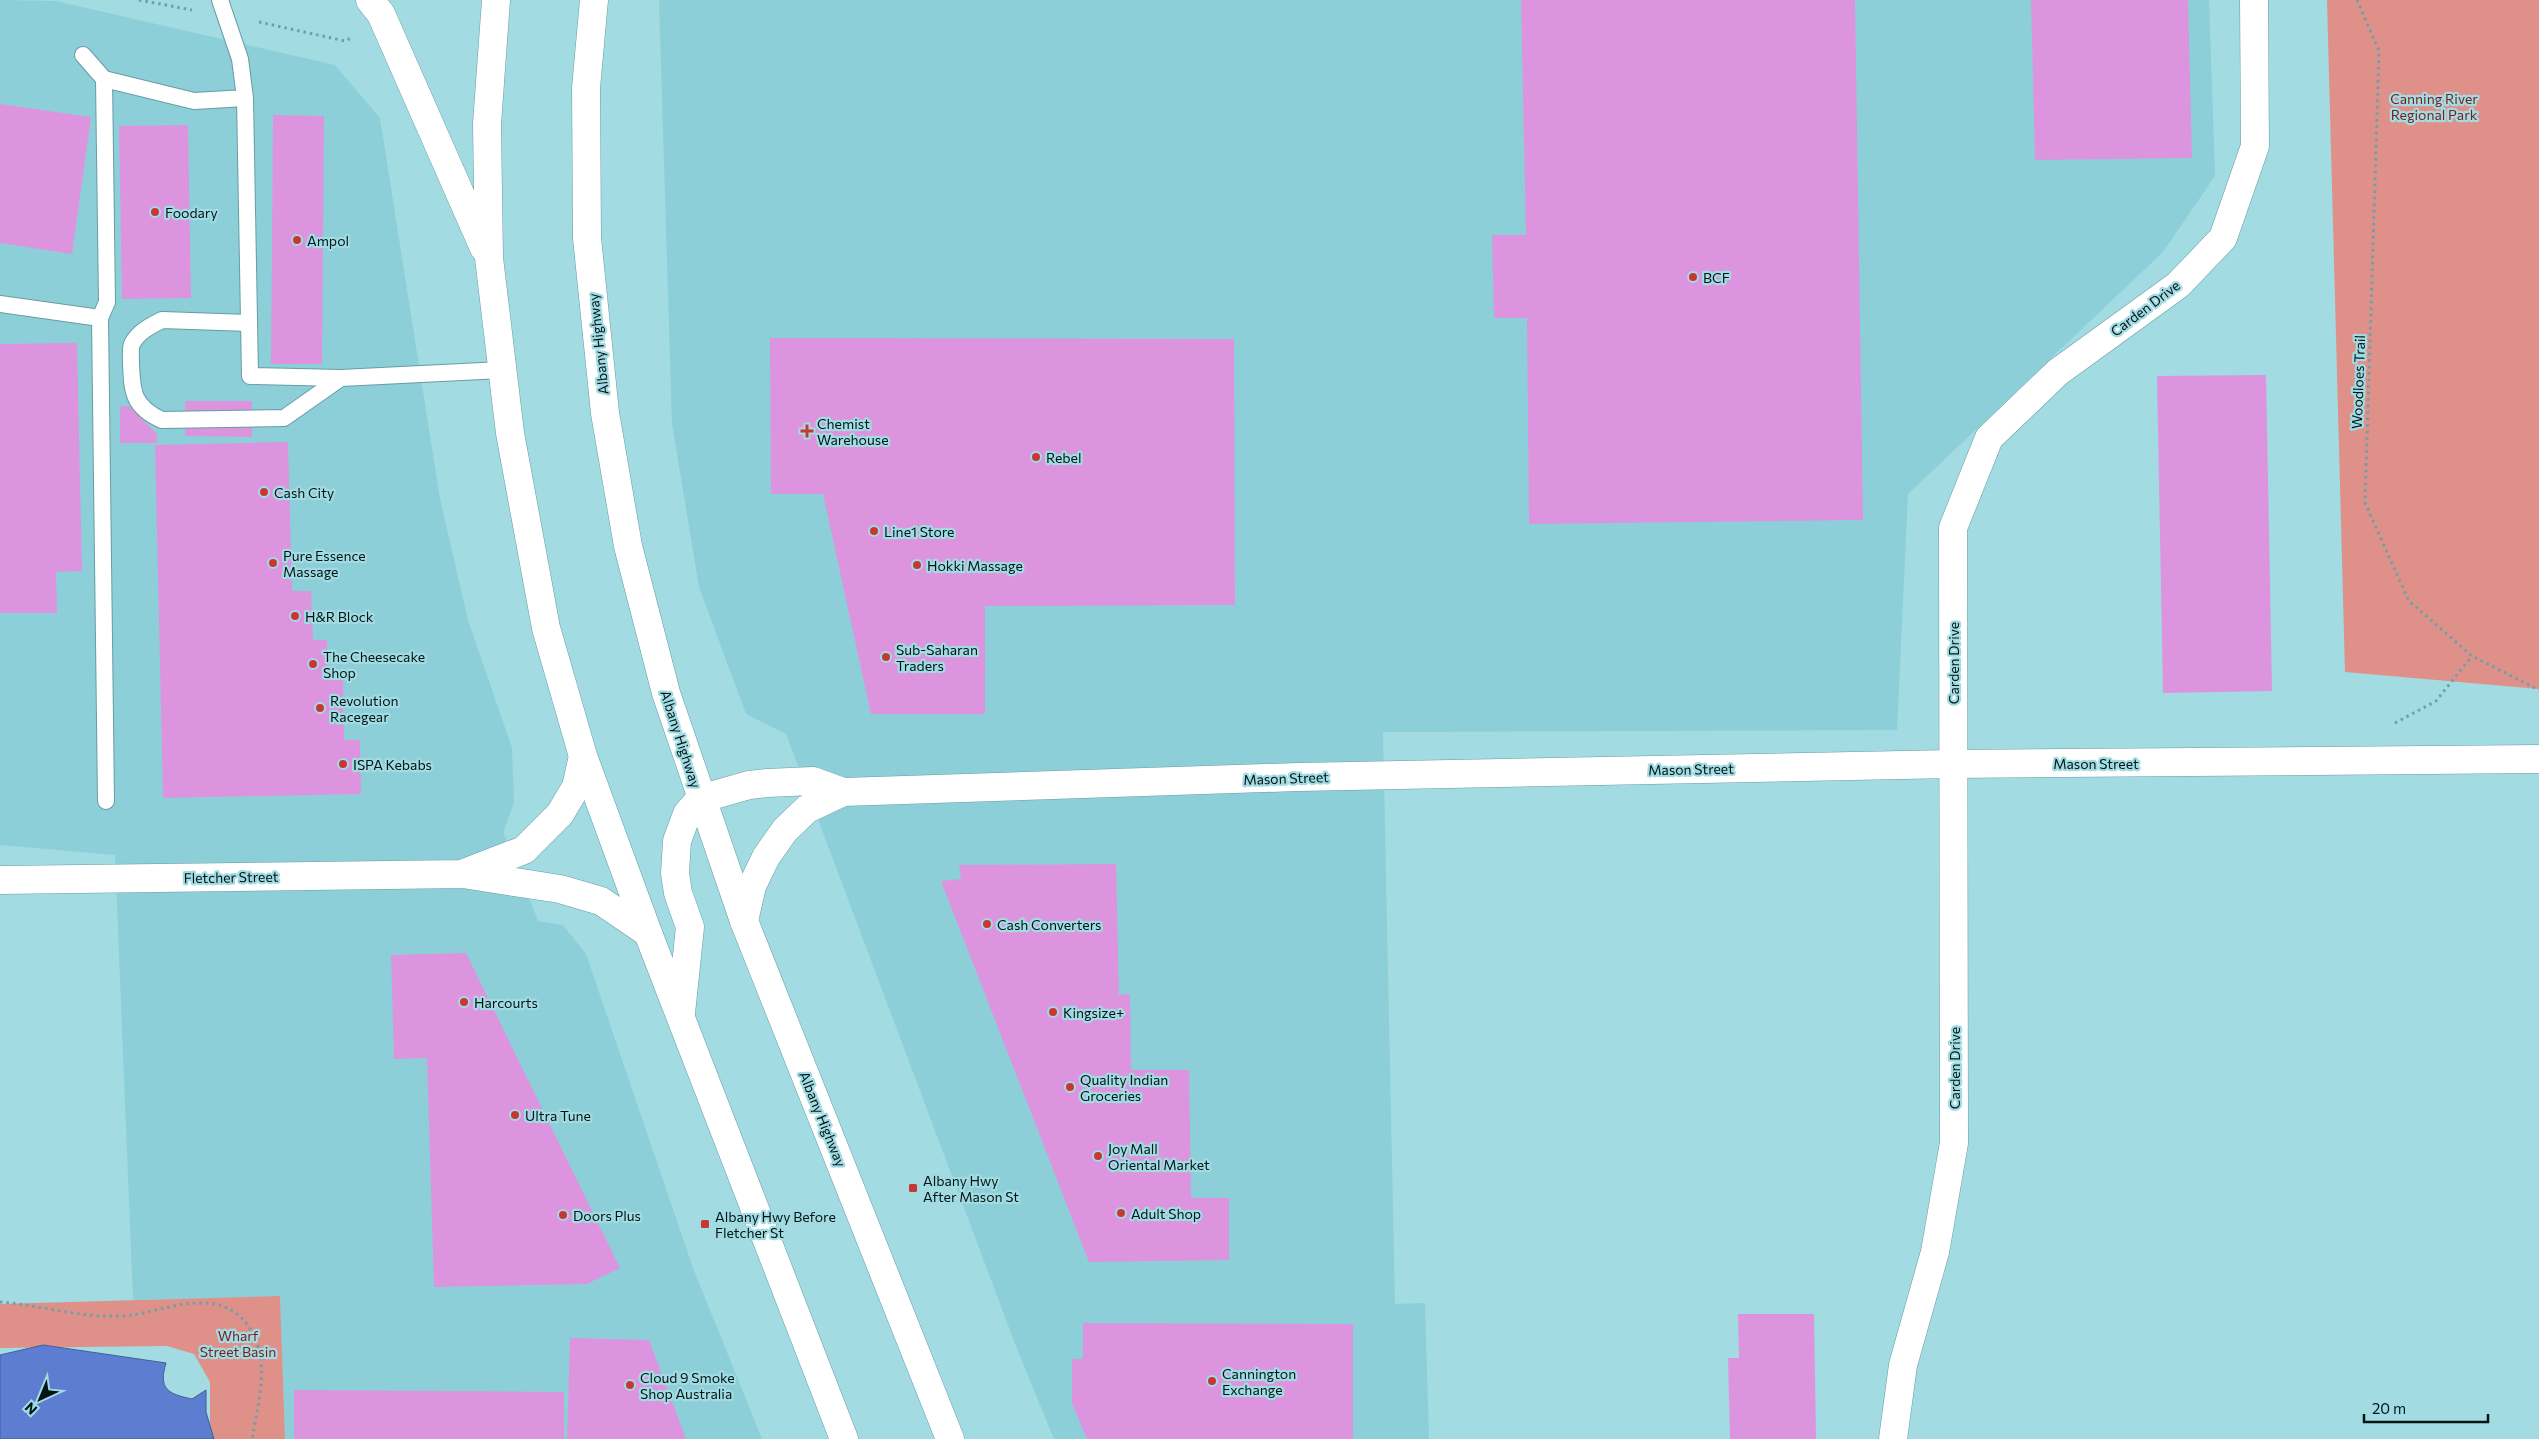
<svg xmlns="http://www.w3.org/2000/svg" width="2539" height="1439" font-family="Commissioner,sans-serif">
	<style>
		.built { fill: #8dcfd8 }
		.green { fill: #df9189 }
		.water { fill: #5d7ed0; stroke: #415e98 }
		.building { fill: #dd94df }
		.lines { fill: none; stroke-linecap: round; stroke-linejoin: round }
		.lane-casing { stroke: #659da4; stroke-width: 18 }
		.street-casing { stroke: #659da4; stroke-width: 29 }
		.secondary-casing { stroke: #659da4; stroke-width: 29 }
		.highway-casing { stroke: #659da4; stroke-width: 29 }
		.path { stroke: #719fa5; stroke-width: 3; stroke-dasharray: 2.5 4; stroke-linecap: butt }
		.lane { stroke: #fff; stroke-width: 16 }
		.street { stroke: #fff; stroke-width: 28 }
		.secondary { stroke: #fff; stroke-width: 28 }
		.highway { stroke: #fff; stroke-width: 28 }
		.poi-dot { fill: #c63735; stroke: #a2dbe2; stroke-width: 2 }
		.labels { text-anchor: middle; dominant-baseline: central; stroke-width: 4.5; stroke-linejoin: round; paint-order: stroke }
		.park-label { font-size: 14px; fill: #7a1d1c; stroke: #a2dbe2 }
		.poi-label { font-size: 14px; fill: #001517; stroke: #a2dbe2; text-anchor: start }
		.street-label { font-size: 14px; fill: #001517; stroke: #a2dbe2 }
	</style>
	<rect width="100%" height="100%" fill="#a2dbe2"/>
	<path class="built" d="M0 0 56 1 335 65 380 118 440 499 468 620 512 748 514 803 503 832 538 921 563 925 586 954 693 1268 762 1439H285L280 1297 133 1300 115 855 0 845Z
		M659 0H2209L2215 176 2163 252 1908 494 1897 730 1383 732 1395 1304 1425 1303 1429 1439H1054L1017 1349 786 734 746 714 699 587 672 424Z"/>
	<path class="green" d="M2327 0H2539V689L2345 672Z
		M280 1296 285 1439H210V1382L194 1354 167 1346 0 1348V1304Z"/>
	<path class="water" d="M43 1345 166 1363C158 1389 168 1394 192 1399L206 1390V1412L214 1439H0V1355Z"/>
	<path class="building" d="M1521 0H1855L1863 520 1529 524 1527 318H1494L1492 235H1526Z
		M2031 0H2188L2192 158 2035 160Z
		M0 104 91 117 72 254 0 243Z
		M273 115 324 116 322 364H271Z
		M188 125 191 298 122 299 119 126Z
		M770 338 1234 339 1235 605 985 606V714H871L823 494H771Z
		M77 343 82 571 56 572 57 613H0V344Z
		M2266 375 2272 691 2163 693 2157 376Z
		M185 401H252V437L185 436Z
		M120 406H129L157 434V443H120Z
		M288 442 292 591H311L313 640H327L328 679H343L344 740H360L361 794 163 798 155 445Z
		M1116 864 1119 995 1130 994 1131 1070H1189L1191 1198H1229V1260L1089 1262 941 881 961 879 959 865Z
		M466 953 620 1268 587 1284 434 1287 427 1058 394 1059 391 955Z
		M1738 1314H1814L1816 1439H1730L1728 1358H1739Z
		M1083 1323 1353 1324V1439H1087L1072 1403V1359H1083Z
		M570 1338 649 1340 686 1439H567Z
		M294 1390 564 1392V1439H294Z"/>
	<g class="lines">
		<g class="lane-casing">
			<path id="lane" d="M220 0 240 59 245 98 250 376 341 378 502 370
				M83 55 104 79 194 101 245 98
				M0 304 100 318 106 801
				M100 318 107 302 104 79
				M249 323 162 320C150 326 138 332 132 344 130 349 131 357 131 363 132 392 133 407 162 420L284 418 341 378"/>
		</g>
		<g class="street-casing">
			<path id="street" d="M700 799 749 785 767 783 813 781 843 792 1298 777 1952 764 2539 759
				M464 873 524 850 560 814 576 787 583 756
				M0 880 463 874 560 889 601 901 648 933
				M744 921 752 886 766 857 785 830 807 809 843 792"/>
		</g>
		<g class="secondary-casing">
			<path id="secondary" d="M1893 1439 1903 1365 1935 1252 1954 1143 1953 528 1989 438 2058 372 2178 285 2223 238 2255 146 2254 0"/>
		</g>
		<g class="highway-casing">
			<path id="highway" d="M370 0 381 14 484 248
				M496 0 487 124 489 258 510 433 546 628 583 756 648 933 844 1439
				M594 0 586 88 587 238 605 413 628 546 666 693 744 921 950 1439
				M681 1013 690 927 678 893 675 873 677 841 687 814 700 799"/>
		</g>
		<path class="path" d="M139 0 192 10
			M2357 0 2379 51 2365 503 2409 601 2472 656 2539 690
			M259 22 345 41 353 37
			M2395 723 2436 701 2472 656
			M0 1302C40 1305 80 1318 120 1316 147 1315 172 1303 199 1303 245 1301 265 1341 261 1383 260 1402 255 1420 252 1439"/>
		<use href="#lane" class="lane"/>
		<use href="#street" class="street"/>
		<use href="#secondary" class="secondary"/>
		<use href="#highway" class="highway"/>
	</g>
	<g class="poi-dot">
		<circle cx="155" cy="212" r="5"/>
		<circle cx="297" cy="240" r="5"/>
		<circle cx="1693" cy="277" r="5"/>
		<path d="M804.5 423.5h5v5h5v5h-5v5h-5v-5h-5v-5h5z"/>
		<circle cx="1036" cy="457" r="5"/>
		<circle cx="264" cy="492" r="5"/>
		<circle cx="874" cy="531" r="5"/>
		<circle cx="273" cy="563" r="5"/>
		<circle cx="917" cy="565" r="5"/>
		<circle cx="295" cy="616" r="5"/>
		<circle cx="886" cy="657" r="5"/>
		<circle cx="313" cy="664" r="5"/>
		<circle cx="320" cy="708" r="5"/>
		<circle cx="343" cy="764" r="5"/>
		<circle cx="987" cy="924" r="5"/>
		<circle cx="464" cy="1002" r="5"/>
		<circle cx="1053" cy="1012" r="5"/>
		<circle cx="1070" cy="1087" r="5"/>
		<circle cx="515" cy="1115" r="5"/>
		<circle cx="1098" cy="1156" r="5"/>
		<rect x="908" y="1183" width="10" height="10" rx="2.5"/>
		<circle cx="1121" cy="1213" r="5"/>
		<circle cx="563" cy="1215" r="5"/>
		<rect x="700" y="1219" width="10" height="10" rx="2.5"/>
		<circle cx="1212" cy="1381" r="5"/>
		<circle cx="630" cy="1385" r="5"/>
	</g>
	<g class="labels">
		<g class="park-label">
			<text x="2434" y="98">Canning River<tspan x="2434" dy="16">Regional Park</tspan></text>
			<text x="238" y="1335">Wharf<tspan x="238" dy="16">Street Basin</tspan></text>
		</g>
		<g class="poi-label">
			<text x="165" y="212">Foodary</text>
			<text x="307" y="240">Ampol</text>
			<text x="1703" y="277">BCF</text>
			<text x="817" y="423">Chemist<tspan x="817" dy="16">Warehouse</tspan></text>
			<text x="1046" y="457">Rebel</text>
			<text x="274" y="492">Cash City</text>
			<text x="884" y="531">Line1 Store</text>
			<text x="283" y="555">Pure Essence<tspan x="283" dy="16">Massage</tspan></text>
			<text x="927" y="565">Hokki Massage</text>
			<text x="305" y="616">H&amp;R Block</text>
			<text x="896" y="649">Sub-Saharan<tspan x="896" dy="16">Traders</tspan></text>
			<text x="323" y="656">The Cheesecake<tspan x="323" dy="16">Shop</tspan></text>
			<text x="330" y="700">Revolution<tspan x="330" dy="16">Racegear</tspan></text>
			<text x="353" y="764">ISPA Kebabs</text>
			<text x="997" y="924">Cash Converters</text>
			<text x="474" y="1002">Harcourts</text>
			<text x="1063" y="1012">Kingsize+</text>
			<text x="1080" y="1079">Quality Indian<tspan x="1080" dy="16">Groceries</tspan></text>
			<text x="525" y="1115">Ultra Tune</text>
			<text x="1108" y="1148">Joy Mall<tspan x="1108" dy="16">Oriental Market</tspan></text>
			<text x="923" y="1180">Albany Hwy<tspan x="923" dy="16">After Mason St</tspan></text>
			<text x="1131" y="1213">Adult Shop</text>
			<text x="573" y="1215">Doors Plus</text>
			<text x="715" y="1216">Albany Hwy Before<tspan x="715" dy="16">Fletcher St</tspan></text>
			<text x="1222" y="1373">Cannington<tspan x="1222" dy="16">Exchange</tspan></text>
			<text x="640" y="1377">Cloud 9 Smoke<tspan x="640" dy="16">Shop Australia</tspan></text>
		</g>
		<g class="street-label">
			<text transform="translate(2145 308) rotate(-37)">Carden Drive</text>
			<text transform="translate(598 344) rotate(-96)">Albany Highway</text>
			<text transform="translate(2358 382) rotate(-88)">Woodloes Trail</text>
			<text transform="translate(1953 663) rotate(-90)">Carden Drive</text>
			<text transform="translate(681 739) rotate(72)">Albany Highway</text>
			<text x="2096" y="763">Mason Street</text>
			<text transform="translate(1691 769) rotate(-1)">Mason Street</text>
			<text transform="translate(1286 778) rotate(-2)">Mason Street</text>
			<text transform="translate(231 877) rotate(-1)">Fletcher Street</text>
			<text transform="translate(1954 1068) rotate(-90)">Carden Drive</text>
			<text transform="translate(823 1119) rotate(68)">Albany Highway</text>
		</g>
	</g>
	<g transform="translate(40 1399) rotate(224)" stroke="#a2dbe2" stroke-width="4" paint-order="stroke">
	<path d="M0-4L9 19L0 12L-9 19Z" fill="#001517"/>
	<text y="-8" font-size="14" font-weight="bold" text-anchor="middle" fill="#001517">N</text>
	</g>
	<path d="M2364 1414v8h124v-8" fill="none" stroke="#001517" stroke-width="2.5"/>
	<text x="2372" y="1414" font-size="15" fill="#001517" stroke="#a2dbe2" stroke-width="4" paint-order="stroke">20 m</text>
</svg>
